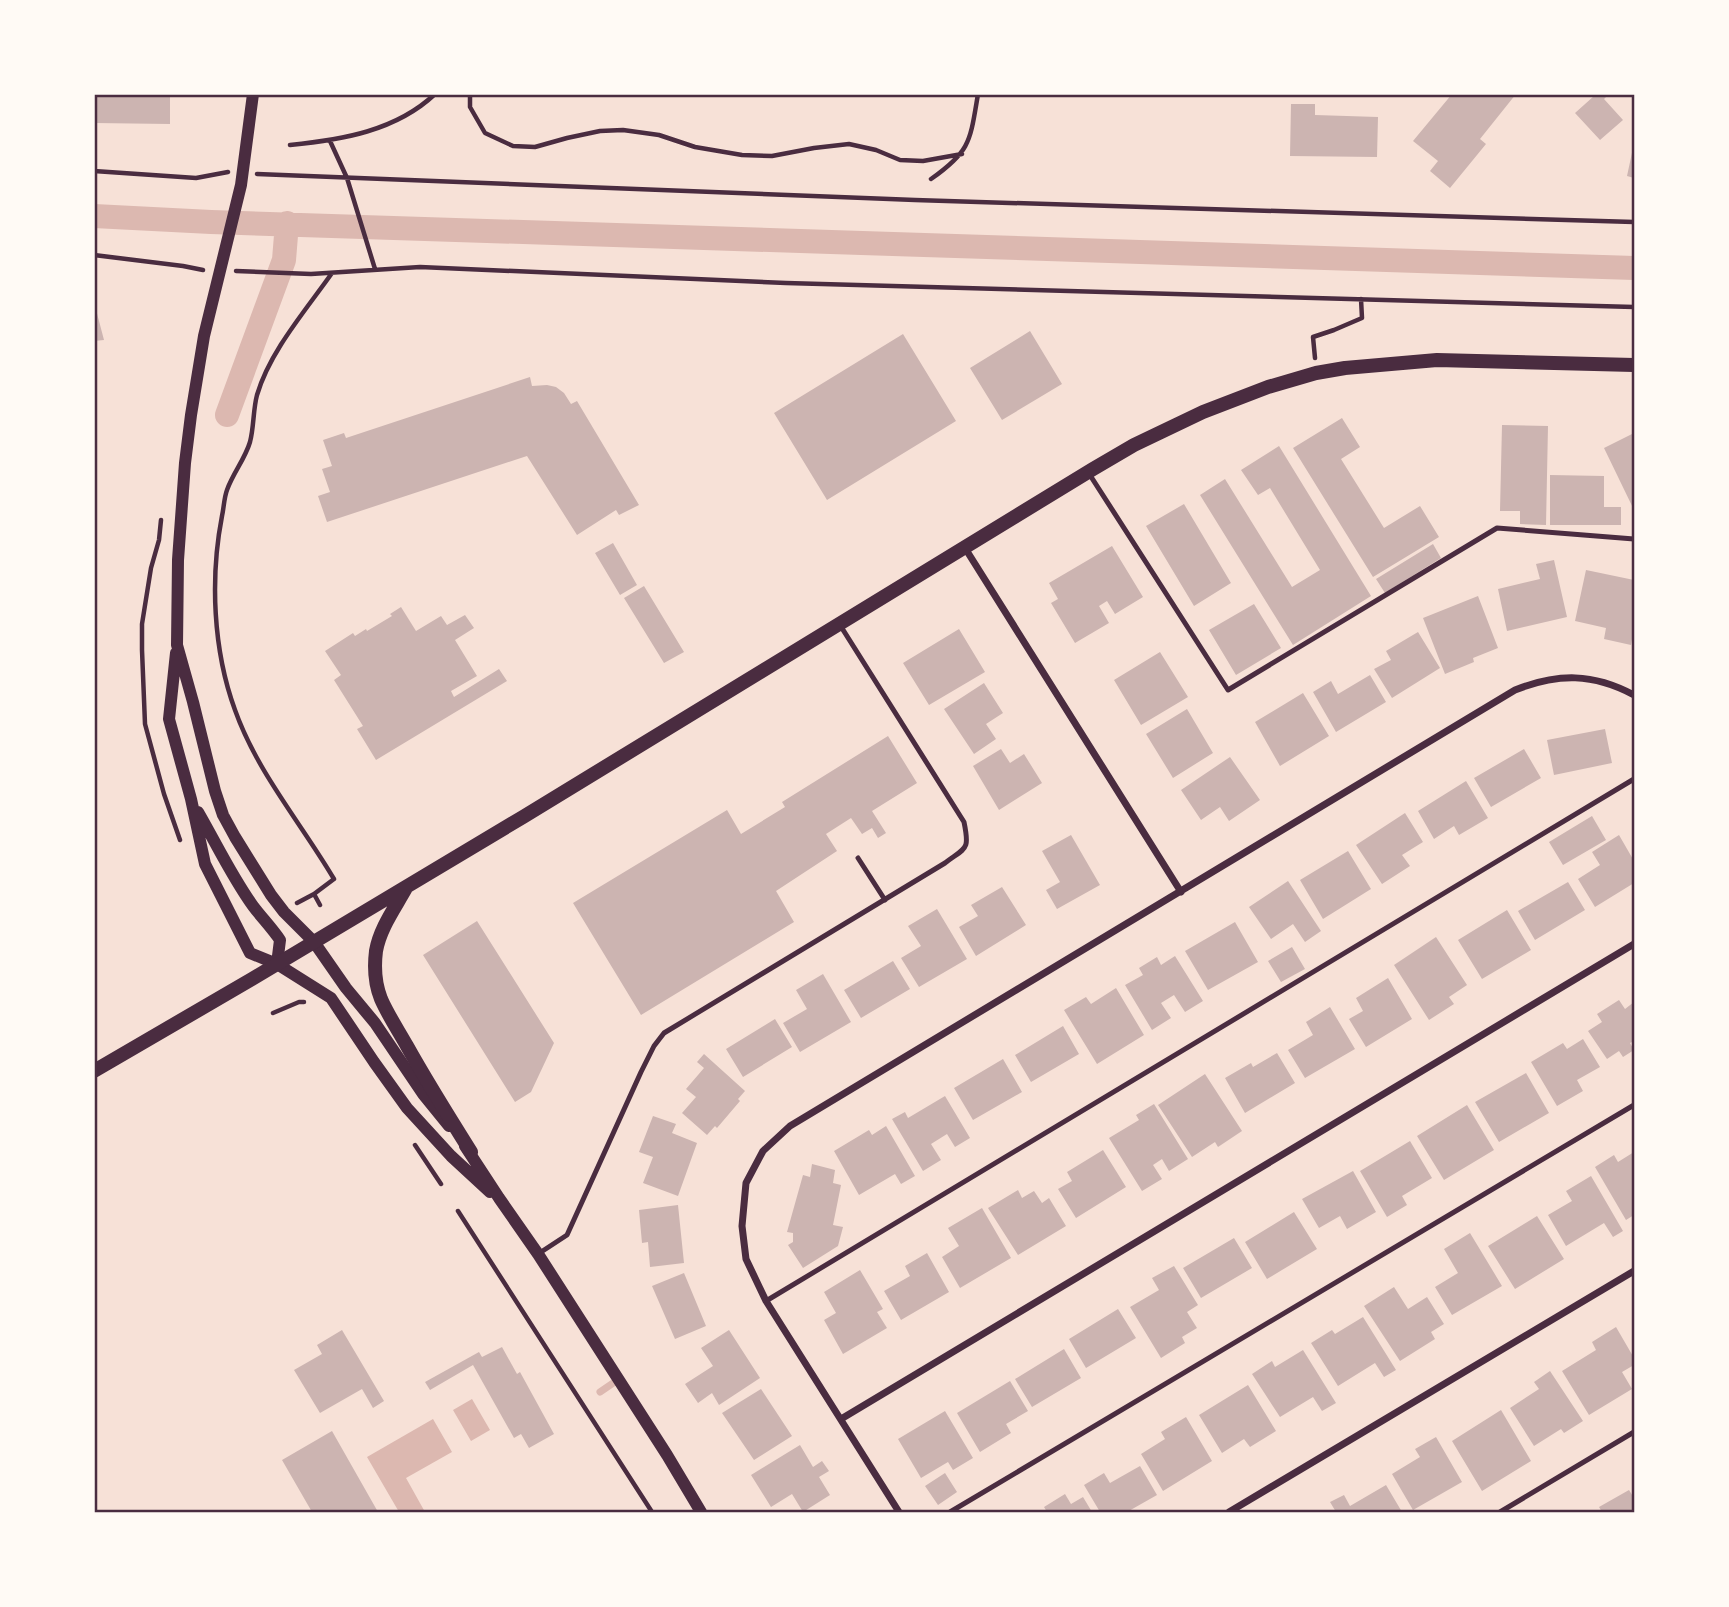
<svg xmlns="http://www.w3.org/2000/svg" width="1729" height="1607" font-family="Helvetica,sans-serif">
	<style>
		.water { fill: #dcb8b0 }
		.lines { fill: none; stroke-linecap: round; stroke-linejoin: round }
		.stream { stroke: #dcb8b0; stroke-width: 7 }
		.canal { stroke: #dcb8b0; stroke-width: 24 }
		.building { fill: #ccb4b1 }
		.path { stroke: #4a2c40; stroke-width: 4.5 }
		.service { stroke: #4a2c40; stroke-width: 5 }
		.minor { stroke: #4a2c40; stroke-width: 7 }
		.tertiary { stroke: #4a2c40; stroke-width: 12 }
		.secondary { stroke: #4a2c40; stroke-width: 14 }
		.neatline { fill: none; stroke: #4a2c40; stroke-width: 2.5 }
	</style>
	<rect width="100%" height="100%" fill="#f7e1d7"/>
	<path class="water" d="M472 1399 490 1430 471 1441 453 1410Z
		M433 1419 452 1452 406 1478 425 1512H399L367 1457Z"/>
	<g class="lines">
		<path class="stream" d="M600 1392 619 1379"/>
		<path class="canal" d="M94 216 211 222 1634 268
			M227 415 284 260 287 223"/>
	</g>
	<path class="building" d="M94 94H170V124L94 123Z
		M1452 94H1516L1480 139 1486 144 1450 188 1430 171 1438 161 1413 141Z
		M1593 94H1609L1604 99 1623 120 1600 140 1575 113 1594 96Z
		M1291 104H1315V115L1378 117 1377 157 1290 156Z
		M1633 148H1634V178L1627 176Z
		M94 302 104 340 94 341Z
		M1030 331 1062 384 1002 420 970 368Z
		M903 334 956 421 827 500 774 413Z
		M530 377 532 386 547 385 556 387 564 393 571 404 577 401 639 505 619 515 616 510 577 535 527 456 327 522 318 496 330 492 322 469 332 466 323 440 344 433 346 438Z
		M1342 418 1360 447 1341 459 1384 528 1420 506 1439 537 1373 577 1293 448Z
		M1502 425 1548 426 1546 525 1520 524V511H1500Z
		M1634 433V510L1604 448Z
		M1279 446 1371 596 1293 645 1200 495 1225 479 1292 587 1320 570 1270 488 1258 495 1241 470Z
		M1550 475 1604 476V507H1621V525H1550Z
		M1184 504 1231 583 1194 606 1146 526Z
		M613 543 637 585 620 595 595 553Z
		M1433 544 1441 558 1385 593 1376 579Z
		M1112 546 1143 597 1115 614 1107 601 1099 606 1109 623 1075 643 1051 603 1058 599 1049 583Z
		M1554 560 1567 617 1507 631 1498 589 1540 579 1536 564Z
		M1586 570 1634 580V627L1631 645 1604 639 1606 628 1575 621Z
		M644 586 684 652 664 663 624 598Z
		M1478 596 1498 648 1473 658 1474 662 1445 674 1423 618Z
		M1254 604 1281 648 1236 675 1209 630Z
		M401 607 416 631 441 616 447 625 465 615 474 628 455 640 477 676 451 691 454 697 499 669 507 681 376 760 357 729 363 726 334 680 341 675 325 651 353 633 355 636 366 629 367 631 392 616 390 614Z
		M959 629 985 672 929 705 903 663Z
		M1418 632 1440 668 1392 698 1374 669 1391 660 1386 651Z
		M1160 652 1188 697 1141 725 1114 680Z
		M1370 675 1386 702 1336 732 1313 692 1331 681 1338 694Z
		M984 683 1003 713 986 724 996 739 974 754 944 709Z
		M1303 693 1329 736 1280 766 1255 722Z
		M1187 709 1213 753 1173 778 1146 734Z
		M1605 729 1612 763 1554 775 1547 740Z
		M888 736 917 783 872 811 886 833 878 838 872 828 862 834 851 818 826 834 837 851 776 891 794 922 641 1015 573 903 727 810 741 834 785 807 782 802Z
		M1001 749 1010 763 1024 754 1042 783 999 810 973 766Z
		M1524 749 1541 778 1491 807 1474 778Z
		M1230 757 1260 800 1229 821 1220 807 1201 820 1181 790Z
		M1466 781 1488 818 1459 835 1454 826 1434 839 1418 811Z
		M1405 813 1423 842 1402 855 1410 866 1382 884 1356 845Z
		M1592 816 1606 840 1563 865 1549 842Z
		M1071 835 1100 885 1057 909 1046 890 1060 882 1042 851Z
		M1619 835 1634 861V883L1595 907 1578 879 1600 865 1592 852Z
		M1348 851 1371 889 1323 919 1300 880Z
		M1288 881 1321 931 1305 942 1293 924 1271 939 1249 907Z
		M1568 882 1585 910 1535 940 1518 911Z
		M1002 887 1026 925 976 956 959 927 978 916 971 905Z
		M937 909 967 959 919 987 901 958 921 946 908 926Z
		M1507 910 1531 950 1482 979 1458 940Z
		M477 921 554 1043 531 1092 515 1102 423 955Z
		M1235 922 1258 962 1208 990 1185 951Z
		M1436 937 1467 985 1449 997 1454 1004 1429 1020 1394 965Z
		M1292 947 1305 969 1281 982 1268 961Z
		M1175 956 1203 1001 1185 1012 1174 995 1161 1003 1171 1018 1152 1030 1125 985 1143 975 1139 968 1157 957 1161 965Z
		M893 961 910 989 861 1018 844 990Z
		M823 974 851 1022 800 1052 783 1023 807 1009 796 990Z
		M1388 978 1412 1019 1366 1047 1349 1019 1363 1011 1356 998Z
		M1116 988 1144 1035 1097 1064 1064 1010 1086 997 1091 1004Z
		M1619 1000 1625 1009 1634 1002V1041L1630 1043 1634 1050 1623 1057 1619 1051 1607 1059 1588 1031 1602 1022 1597 1014Z
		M1330 1007 1355 1049 1305 1078 1288 1050 1313 1035 1306 1022Z
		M775 1019 792 1047 743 1077 726 1049Z
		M1063 1026 1079 1054 1031 1082 1015 1055Z
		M1583 1039 1600 1067 1577 1080 1583 1091 1557 1106 1531 1062 1563 1043 1567 1049Z
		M1277 1053 1295 1083 1245 1113 1225 1078 1251 1063 1253 1067Z
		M704 1054 745 1091 738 1099 740 1101 717 1128 715 1126 707 1135 682 1113 696 1097 686 1089 704 1068 697 1062Z
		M1003 1059 1022 1092 973 1120 954 1088Z
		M1526 1073 1549 1113 1499 1142 1475 1102Z
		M1205 1074 1242 1131 1218 1147 1215 1142 1192 1157 1158 1105Z
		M945 1096 970 1138 955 1147 947 1134 931 1144 941 1160 923 1171 892 1119 905 1112 908 1118Z
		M1154 1104 1188 1159 1169 1171 1162 1159 1153 1165 1162 1179 1142 1191 1109 1138 1139 1120 1136 1115Z
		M1467 1105 1494 1150 1444 1180 1417 1136Z
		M653 1116 676 1124 672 1133 697 1143 678 1196 643 1183 653 1157 639 1152Z
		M886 1126 915 1176 901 1184 895 1174 859 1195 834 1151 869 1130 872 1135Z
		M1410 1141 1432 1178 1402 1196 1407 1205 1387 1217 1360 1171Z
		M1103 1150 1126 1187 1076 1218 1058 1189 1072 1181 1067 1172Z
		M1634 1152V1215L1626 1220 1595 1167 1614 1155 1618 1162Z
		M812 1164 835 1170 833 1183 841 1185 833 1225 843 1227 838 1246 803 1268 788 1245 793 1242V1233L787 1232 803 1175 810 1177Z
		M1353 1171 1376 1212 1347 1229 1340 1216 1319 1228 1302 1199Z
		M1591 1176 1623 1231 1613 1237 1604 1223 1566 1246 1548 1215 1572 1201 1566 1191Z
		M1018 1190 1022 1198 1034 1191 1042 1203 1049 1198 1066 1226 1018 1255 988 1208Z
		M678 1205 684 1263 650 1267 648 1242 642 1243 639 1210Z
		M982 1208 1011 1258 960 1288 942 1257 959 1246 948 1228Z
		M1294 1212 1317 1249 1267 1279 1245 1242Z
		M1537 1216 1564 1259 1515 1289 1488 1246Z
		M1470 1233 1502 1286 1452 1315 1435 1287 1458 1273 1444 1249Z
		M1234 1238 1252 1268 1201 1298 1183 1268Z
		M927 1253 949 1292 901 1320 884 1291 910 1276 905 1266Z
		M1174 1266 1198 1305 1187 1312 1197 1328 1182 1337 1185 1343 1161 1358 1130 1307 1159 1290 1152 1278Z
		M860 1270 883 1309 877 1312 887 1328 843 1354 824 1320 836 1313 824 1292Z
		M684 1273 706 1326 675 1339 652 1286Z
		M1394 1287 1408 1309 1427 1297 1444 1324 1431 1332 1435 1339 1400 1361 1364 1306Z
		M1118 1309 1136 1338 1086 1368 1069 1339Z
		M1363 1317 1396 1370 1384 1377 1375 1363 1338 1386 1311 1343 1332 1330 1335 1334Z
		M1616 1327 1634 1358V1365L1622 1372 1632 1389 1589 1415 1562 1371 1596 1350 1592 1342Z
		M342 1330 384 1401 373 1408 362 1389 320 1413 294 1370 322 1354 317 1345Z
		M729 1330 760 1378 719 1405 712 1393 698 1403 685 1384 713 1366 701 1348Z
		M502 1347 517 1374 520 1372 554 1434 529 1448 521 1434 514 1438 473 1365 430 1390 425 1382 479 1352 482 1357Z
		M1064 1349 1081 1378 1032 1407 1015 1379Z
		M1303 1350 1336 1403 1322 1411 1313 1397 1280 1417 1252 1374 1272 1361 1275 1367Z
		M1550 1371 1583 1421 1564 1433 1561 1429 1534 1446 1510 1408 1539 1389 1534 1382Z
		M1010 1381 1028 1411 1006 1424 1011 1433 980 1452 957 1413Z
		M1248 1385 1276 1431 1250 1447 1244 1439 1222 1453 1199 1415Z
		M761 1389 792 1436 754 1460 722 1413Z
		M1501 1410 1531 1461 1482 1491 1452 1441Z
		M945 1411 973 1458 953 1470 948 1462 921 1478 898 1439Z
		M1186 1417 1212 1461 1163 1491 1141 1454 1165 1439 1161 1432Z
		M332 1431 378 1512H312L282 1460Z
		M1436 1437 1462 1482 1413 1510 1392 1474 1420 1457 1415 1449Z
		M800 1445 813 1467 822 1461 829 1471 819 1477 830 1495 803 1512 792 1494 771 1507 751 1475Z
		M1140 1466 1157 1495 1127 1512H1100L1084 1485 1104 1473 1110 1483Z
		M945 1473 957 1492 938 1505 925 1486Z
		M1386 1485 1402 1512H1336L1330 1502 1344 1495 1350 1506Z
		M1629 1490 1634 1498V1512H1602L1599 1507Z
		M1065 1494 1071 1504 1083 1497 1092 1512H1047L1044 1507Z"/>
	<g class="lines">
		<path class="path" d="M470 94V107L485 133 513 146 535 147 567 138 600 131 623 130 659 135 695 147 742 155 772 156 814 148 849 144 876 150 900 160 923 161 962 154
			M330 141 347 178 375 269
			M290 145C341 140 396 131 435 94
			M94 171 196 178 228 172
			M257 174 915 200 1634 222
			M931 179C971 151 970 141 978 94
			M94 255 183 266 203 270
			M236 271 311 274 420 267 786 283 1634 307
			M1315 358 1313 337 1334 330 1362 318 1361 299
			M161 520 159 540 151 568 142 624V650L145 724 164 794 180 840
			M314 894 320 905
			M297 903 314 894 334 879C301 823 257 772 235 710 213 650 210 578 222 516 224 507 224 498 227 490 233 473 245 459 250 442 254 427 253 410 257 395 270 351 306 310 332 273
			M273 1013 299 1002H304
			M415 1145 441 1184
			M458 1211 652 1512"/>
		<path class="service" d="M1088 472 1228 690 1497 528 1634 539
			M858 858 885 900
			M538 1254 567 1235 641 1072 654 1046 664 1033 945 863C966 847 970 851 964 822L840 625
			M766 1301 1634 779
			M950 1512 1634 1105
			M1500 1512 1634 1432"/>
		<path class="minor" d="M965 548 1181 892
			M841 1419 1634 944
			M899 1512 766 1301 746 1259 742 1226 746 1183 763 1151 790 1126 1515 690C1558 673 1593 673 1634 695
			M1229 1512 1634 1271"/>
		<path class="tertiary" d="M253 94 241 185 204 336 191 415 185 463 178 560 177 645 193 702 215 791 223 815 235 837 271 895 284 912 314 942 346 988 375 1023 423 1094 449 1126
			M176 653 169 719 191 799 205 864 250 953 277 964 331 998 374 1062 407 1108 451 1156 490 1192
			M198 812C216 843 232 877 253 906 262 918 272 928 280 940L277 964
			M465 1146 499 1198 538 1254 667 1455 701 1512"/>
		<path class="secondary" d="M406 888C395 908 380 928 376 951 374 967 375 984 381 999 388 1015 398 1030 407 1046 427 1082 449 1117 471 1152
			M94 1071 252 979 523 817 1093 469 1134 445 1203 412 1268 387 1316 373 1345 368 1437 360 1634 365"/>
	</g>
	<rect width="1729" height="1607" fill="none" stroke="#fffaf5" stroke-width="192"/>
	<rect x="96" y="96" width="1537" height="1415" class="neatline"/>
</svg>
